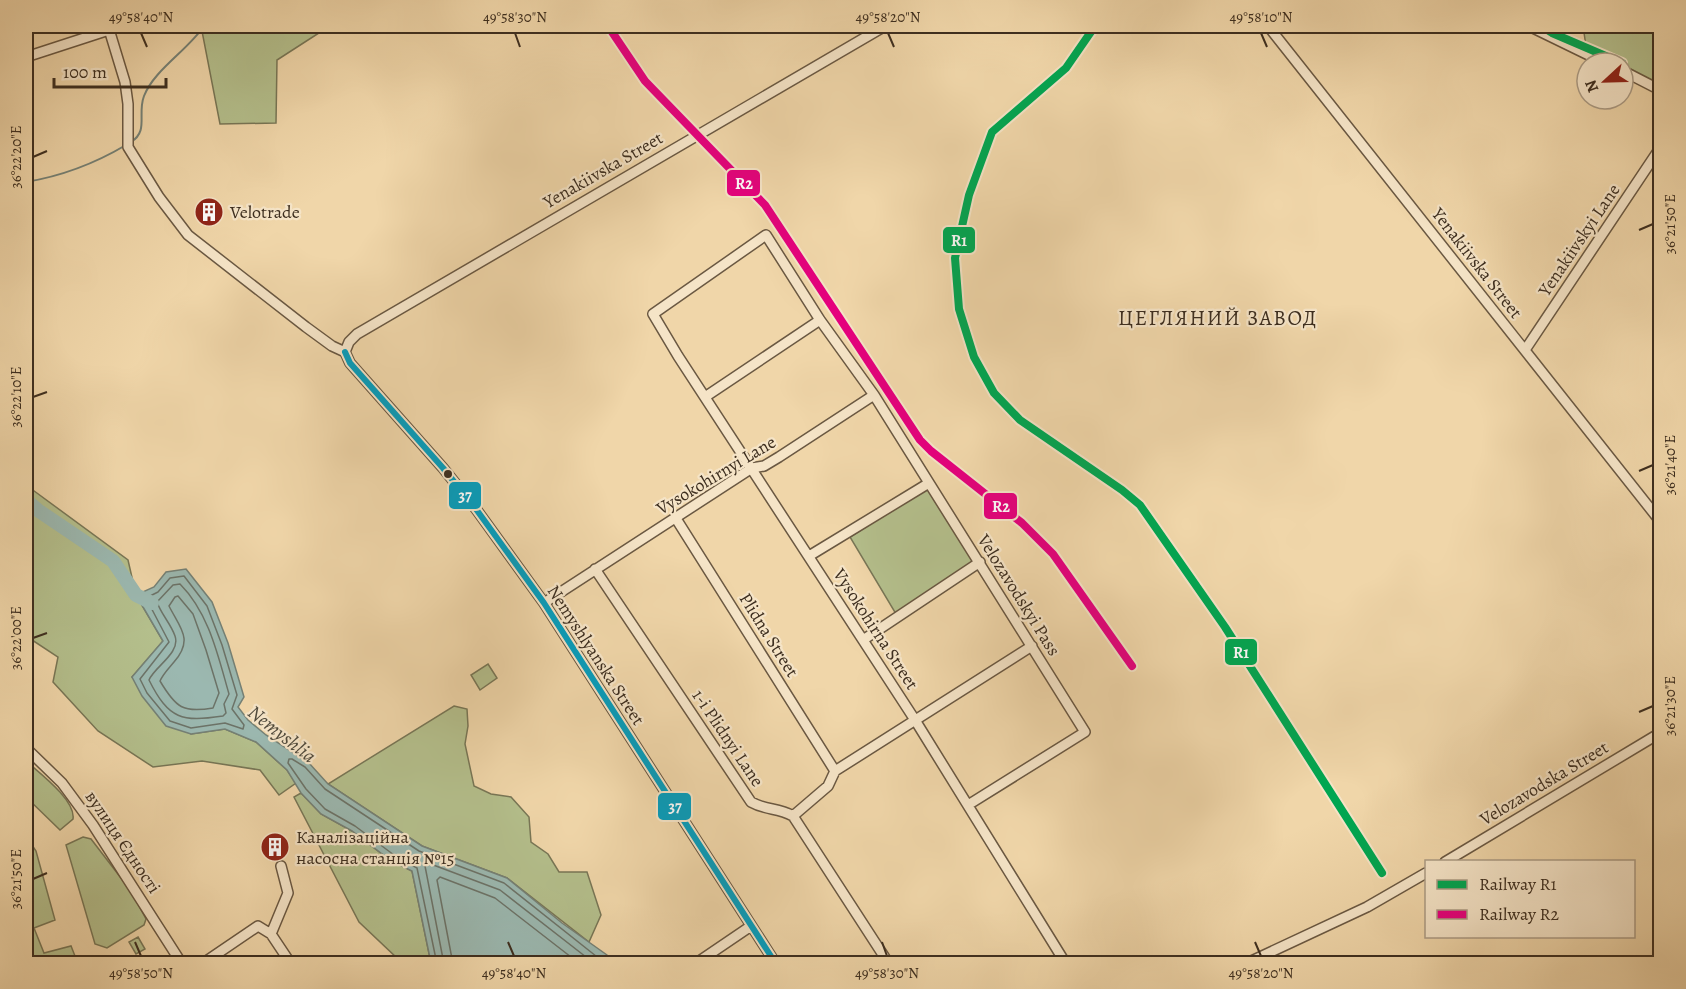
<svg xmlns="http://www.w3.org/2000/svg" width="1686" height="989" font-family="Alegreya,serif">
	<style>
		.green { fill: #b4bf8c; stroke: #787656; stroke-width: 1.5 }
		.water { fill: #9bb8b0; stroke: #758176; stroke-width: 1.5 }
		.lines { fill: none; stroke-linecap: round; stroke-linejoin: round }
		.shore { stroke: #6c7368; stroke-width: 1.5 }
		.stream { stroke: #758176; stroke-width: 2 }
		.river { stroke: #9bb8b0; stroke-width: 14 }
		.minor-casing { stroke: #6a5842; stroke-width: 12 }
		.minor { stroke: #f5e4c7; stroke-width: 9 }
		.bus-1-casing { stroke: #f5e4c7; stroke-width: 10 }
		.bus-1 { stroke: #069dbc; stroke-width: 6 }
		.rail-1-casing { stroke: #f5e4c7; stroke-width: 12 }
		.rail-2-casing { stroke: #f5e4c7; stroke-width: 12 }
		.rail-1 { stroke: #00a651; stroke-width: 8 }
		.rail-2 { stroke: #e5007d; stroke-width: 8 }
		.ticks { fill: none; stroke: #3d2e1f; stroke-width: 2 }
		.bus-dot { fill: #3d2e1f; stroke: #f5e4c7; stroke-width: 2 }
		.labels { text-anchor: middle; dominant-baseline: central; stroke-width: 4.5; stroke-linejoin: round; paint-order: stroke }
		.street-label { font-size: 18px; fill: #3d2e1f; stroke: #f5e4c7 }
		.poi-label { font-size: 18px; fill: #3d2e1f; stroke: #f5e4c7; text-anchor: start }
		.water-label { font-size: 20px; font-style: italic; fill: #504a3c; stroke: #f5e4c7 }
		.quarter-label { font-size: 21px; letter-spacing: 1.5px; fill: #3d2e1f; stroke: #f5e4c7 }
		.line-badge { stroke: #f5e4c7; stroke-width: 2 }
		.badge-label { font-size: 16px; text-anchor: middle; font-weight: bold; fill: #fff }
		.neatline { fill: none; stroke: #3d2e1f; stroke-width: 2 }
		.ticks-label { font-size: 15px; text-anchor: middle; fill: #3d2e1f }
	</style>
	<rect width="100%" height="100%" fill="#f0d6a9"/>
	<filter id="stains"><feTurbulence type="fractalNoise" baseFrequency=".00333" numOctaves="4"/><feColorMatrix values="0 0 0 0 .2 0 0 0 0 .09 0 0 0 0 .02 0 0 0 .5 -.17"/></filter>
	<radialGradient id="worn" r=".72"><stop offset=".6" stop-color="#630" stop-opacity="0"/><stop offset="1" stop-color="#630" stop-opacity=".3"/></radialGradient>
	<path class="green" d="M201 26H318L322 31 277 60 276 123 220 124Z
		M1583 26 1660 27V84L1623 65V63H1619L1586 46Z
		M26 485 128 560 136 595 163 641 132 677 191 734 225 729 256 742 287 770 296 783 279 795 260 770 202 761 153 767 98 731 53 682 58 657 26 636Z
		M925 489 930 490 975 559 973 564 896 614 850 537Z
		M488 664 497 678 480 690 471 675Z
		M454 706 467 709 468 726 465 744 474 786 491 794 511 797 529 817 531 842 548 854 559 872H587L601 915 589 942 507 878 422 846 328 784Z
		M26 761C38 772 76 800 73 819L60 830 26 797Z
		M301 793 321 814 352 831 390 860 412 871 431 963H400L399 960 359 922 294 797Z
		M26 836 36 851 55 920 34 928 44 953 71 946 75 956 57 963H26Z
		M83 837 91 839 131 891 146 919 144 925 107 948 95 944 66 845Z
		M138 937 145 949 136 954 129 942Z"/>
	<path class="water" d="M186 569 212 602 228 643 244 697 238 707 248 720 266 735 309 763 328 784 422 846 507 878 562 923 607 955 614 963H431L412 871 390 860 352 831 321 814 301 793 287 770 256 742 225 729 191 734 166 726 142 696 132 677 163 641 136 595 154 587 166 572Z"/>
	<g class="lines">
		<path class="shore" d="M184 576 207 606 222 645 237 695 232 709 244 725 243 729 225 723 191 728 170 721 147 693 140 679 169 642 146 598 158 592 170 578Z
			M180 584C209 613 218 656 229 694L224 704 226 713 223 716C182 722 169 720 149 680 154 667 181 653 175 636 171 624 161 614 157 602L173 585Z
			M178 596 193 614 206 650 219 693 213 708C183 713 176 708 160 681 163 674 169 668 174 662 194 639 180 628 169 606L175 597Z
			M437 964 417 868 394 855 355 826 325 809 306 789 288 763 289 759H292L305 767 325 789 419 851 504 883 606 964
			M444 964 425 866 428 863 500 890 595 964
			M453 964 437 880 440 877 495 898 580 964"/>
		<path class="stream" d="M131 142C149 131 137 114 144 96 154 70 188 50 204 26
			M26 182C62 176 94 164 126 145"/>
		<path class="river" d="M26 500 39 511 113 561 136 595 152 603"/>
		<g class="minor-casing">
			<path id="minor" d="M108 26 125 82 128 104V147L159 197 188 235 306 327 332 346 345 352
				M1268 26 1660 521
				M1529 26 1605 63
				M26 57 109 30
				M1623 71 1660 90
				M1525 350 1660 148
				M345 352 350 363 443 468 476 509 544 603 776 964
				M345 352 349 342 357 334 885 26
				M705 397 820 320
				M675 517 835 771
				M809 556 929 483
				M595 569 751 802C767 811 777 807 793 816L889 964
				M544 603 752 468 764 466 779 457 874 395
				M863 640 980 562
				M26 748 62 783 93 825 182 964
				M968 805 1085 732 874 395 820 320 766 235 653 314 678 356 915 720 1066 964
				M793 816 828 786 835 771 1032 646
				M1445 862 1660 733
				M281 866 288 893 271 934 291 964
				M202 964 258 926 271 934
				M695 964 751 926
				M1245 964 1367 907 1426 873"/>
		</g>
		<use href="#minor" class="minor"/>
		<g class="bus-1-casing">
			<path id="bus-1" d="M345 352 350 363 443 468 476 509 544 603 776 964"/>
		</g>
		<use href="#bus-1" class="bus-1"/>
		<g class="rail-1-casing">
			<path id="rail-1" d="M1095 26 1066 68 992 132 969 195 955 258 959 309 974 357 994 393 1020 420 1122 490 1140 505 1225 627 1382 873
				M1541 26 1552 33 1622 63"/>
		</g>
		<g class="rail-2-casing">
			<path id="rail-2" d="M608 26 645 81 765 205 920 440 931 451 1022 523 1053 554 1132 666"/>
		</g>
		<use href="#rail-1" class="rail-1"/>
		<use href="#rail-2" class="rail-2"/>
	</g>
	<path class="ticks" d="M141 33 147 47M515 33 520 47M888 33 894 47M1261 33 1267 47M33 157 47 151M1639 230 1653 224M33 397 47 392M1639 471 1653 465M33 638 47 633M1639 712 1653 706M33 879 47 873M135 942 141 956M508 942 514 956M882 942 887 956M1255 942 1261 956"/>
	<defs>
		<g id="building-disc" transform="scale(1.5)"><circle r="9.5" fill="#8f2418" stroke="#f5e4c7"/><path d="M-4-6H4V6H1V3H-1V6H-4ZM-2.5-4.3h1.7v1.8h-1.7ZM.8-4.3h1.7v1.8H.8ZM-2.5-1h1.7V.8h-1.7ZM.8-1h1.7V.8H.8Z" fill="#fff"/></g>
	</defs>
	<g fill-rule="evenodd">
		<use href="#building-disc" x="209" y="212"/>
		<use href="#building-disc" x="275" y="847"/>
	</g>
	<circle class="bus-dot" cx="448" cy="474" r="5"/>
	<g class="labels">
		<g class="street-label">
			<text transform="translate(603 170) rotate(-30)">Yenakiivska Street</text>
			<text transform="translate(1579 240) rotate(-56)">Yenakiivskyi Lane</text>
			<text transform="translate(1477 263) rotate(52)">Yenakiivska Street</text>
			<text transform="translate(716 475) rotate(-31)">Vysokohirnyi Lane</text>
			<text transform="translate(1019 595) rotate(58)">Velozavodskyi Pass</text>
			<text transform="translate(876 629) rotate(57)">Vysokohirna Street</text>
			<text transform="translate(769 635) rotate(58)">Plidna Street</text>
			<text transform="translate(596 655) rotate(57)">Nemyshlyanska Street</text>
			<text transform="translate(728 738) rotate(56)">1-i Plidnyi Lane</text>
			<text transform="translate(1544 783) rotate(-31)">Velozavodska Street</text>
			<text transform="translate(123 842) rotate(56)">вулиця Єдності</text>
		</g>
		<g class="poi-label">
			<text x="230" y="212">Velotrade</text>
			<text x="296" y="837">Каналізаційна<tspan x="296" dy="21">насосна станція №15</tspan></text>
		</g>
		<g class="water-label">
			<text transform="translate(282 734) rotate(38)">Nemyshlia</text>
		</g>
		<g class="quarter-label">
			<text x="1218" y="318">ЦЕГЛЯНИЙ ЗАВОД</text>
		</g>
	</g>
	<g class="line-badge">
		<rect x="726" y="169" width="35" height="28" rx="6" fill="#e5007d"/>
		<rect x="942" y="226" width="34" height="28" rx="6" fill="#00a651"/>
		<rect x="448" y="481" width="34" height="29" rx="6" fill="#069dbc"/>
		<rect x="983" y="492" width="35" height="28" rx="6" fill="#e5007d"/>
		<rect x="1224" y="638" width="34" height="28" rx="6" fill="#00a651"/>
		<rect x="657" y="792" width="35" height="29" rx="6" fill="#069dbc"/>
	</g>
	<g class="badge-label">
		<text x="744" y="189">R2</text>
		<text x="959" y="246">R1</text>
		<text x="465" y="501">37</text>
		<text x="1001" y="512">R2</text>
		<text x="1241" y="658">R1</text>
		<text x="675" y="812">37</text>
	</g>
	<rect width="1686" height="989" fill="none" stroke="#f0d6a9" stroke-width="66"/>
	<rect x="1425" y="860" width="210" height="78" fill="#f5e4c7" stroke="#ab9b84" stroke-width="1.5"/>
	<rect x="1437" y="880" width="30" height="9" fill="#00a651" stroke="#ab9b84" stroke-width="1.5"/>
	<text x="1479" y="890" font-size="18" fill="#3d2e1f">Railway R1</text>
	<rect x="1437" y="910" width="30" height="9" fill="#e5007d" stroke="#ab9b84" stroke-width="1.5"/>
	<text x="1479" y="920" font-size="18" fill="#3d2e1f">Railway R2</text>
	<g transform="translate(1605 81) rotate(248)"><circle r="28" fill="#f5e4c7" stroke="#ab9b84" stroke-width="1.5"/>
	<path d="M0-4.5L10 22L0 15L-10 22Z" fill="#8f2418"/>
	<text y="-9" font-size="16" font-weight="bold" text-anchor="middle" fill="#3d2e1f">N</text>
	</g>
	<path d="M54 78v9h112v-9" fill="none" stroke="#3d2e1f" stroke-width="3"/>
	<text x="63" y="78" font-size="18" fill="#3d2e1f" stroke="#f5e4c7" stroke-width="4.5" paint-order="stroke">100 m</text>
	<rect x="33" y="33" width="1620" height="923" class="neatline"/>
	<g class="ticks-label">
		<text x="141" y="22">49°58'40"N</text>
		<text x="515" y="22">49°58'30"N</text>
		<text x="888" y="22">49°58'20"N</text>
		<text x="1261" y="22">49°58'10"N</text>
		<text transform="translate(16 157) rotate(-90)" y="5">36°22'20"E</text>
		<text transform="translate(1670 224) rotate(-90)" y="5">36°21'50"E</text>
		<text transform="translate(16 397) rotate(-90)" y="5">36°22'10"E</text>
		<text transform="translate(1670 465) rotate(-90)" y="5">36°21'40"E</text>
		<text transform="translate(16 638) rotate(-90)" y="5">36°22'00"E</text>
		<text transform="translate(1670 706) rotate(-90)" y="5">36°21'30"E</text>
		<text transform="translate(16 879) rotate(-90)" y="5">36°21'50"E</text>
		<text x="141" y="978">49°58'50"N</text>
		<text x="514" y="978">49°58'40"N</text>
		<text x="887" y="978">49°58'30"N</text>
		<text x="1261" y="978">49°58'20"N</text>
	</g>
	<rect width="100%" height="100%" filter="url(#stains)"/>
	<rect width="100%" height="100%" fill="url(#worn)"/>
</svg>
